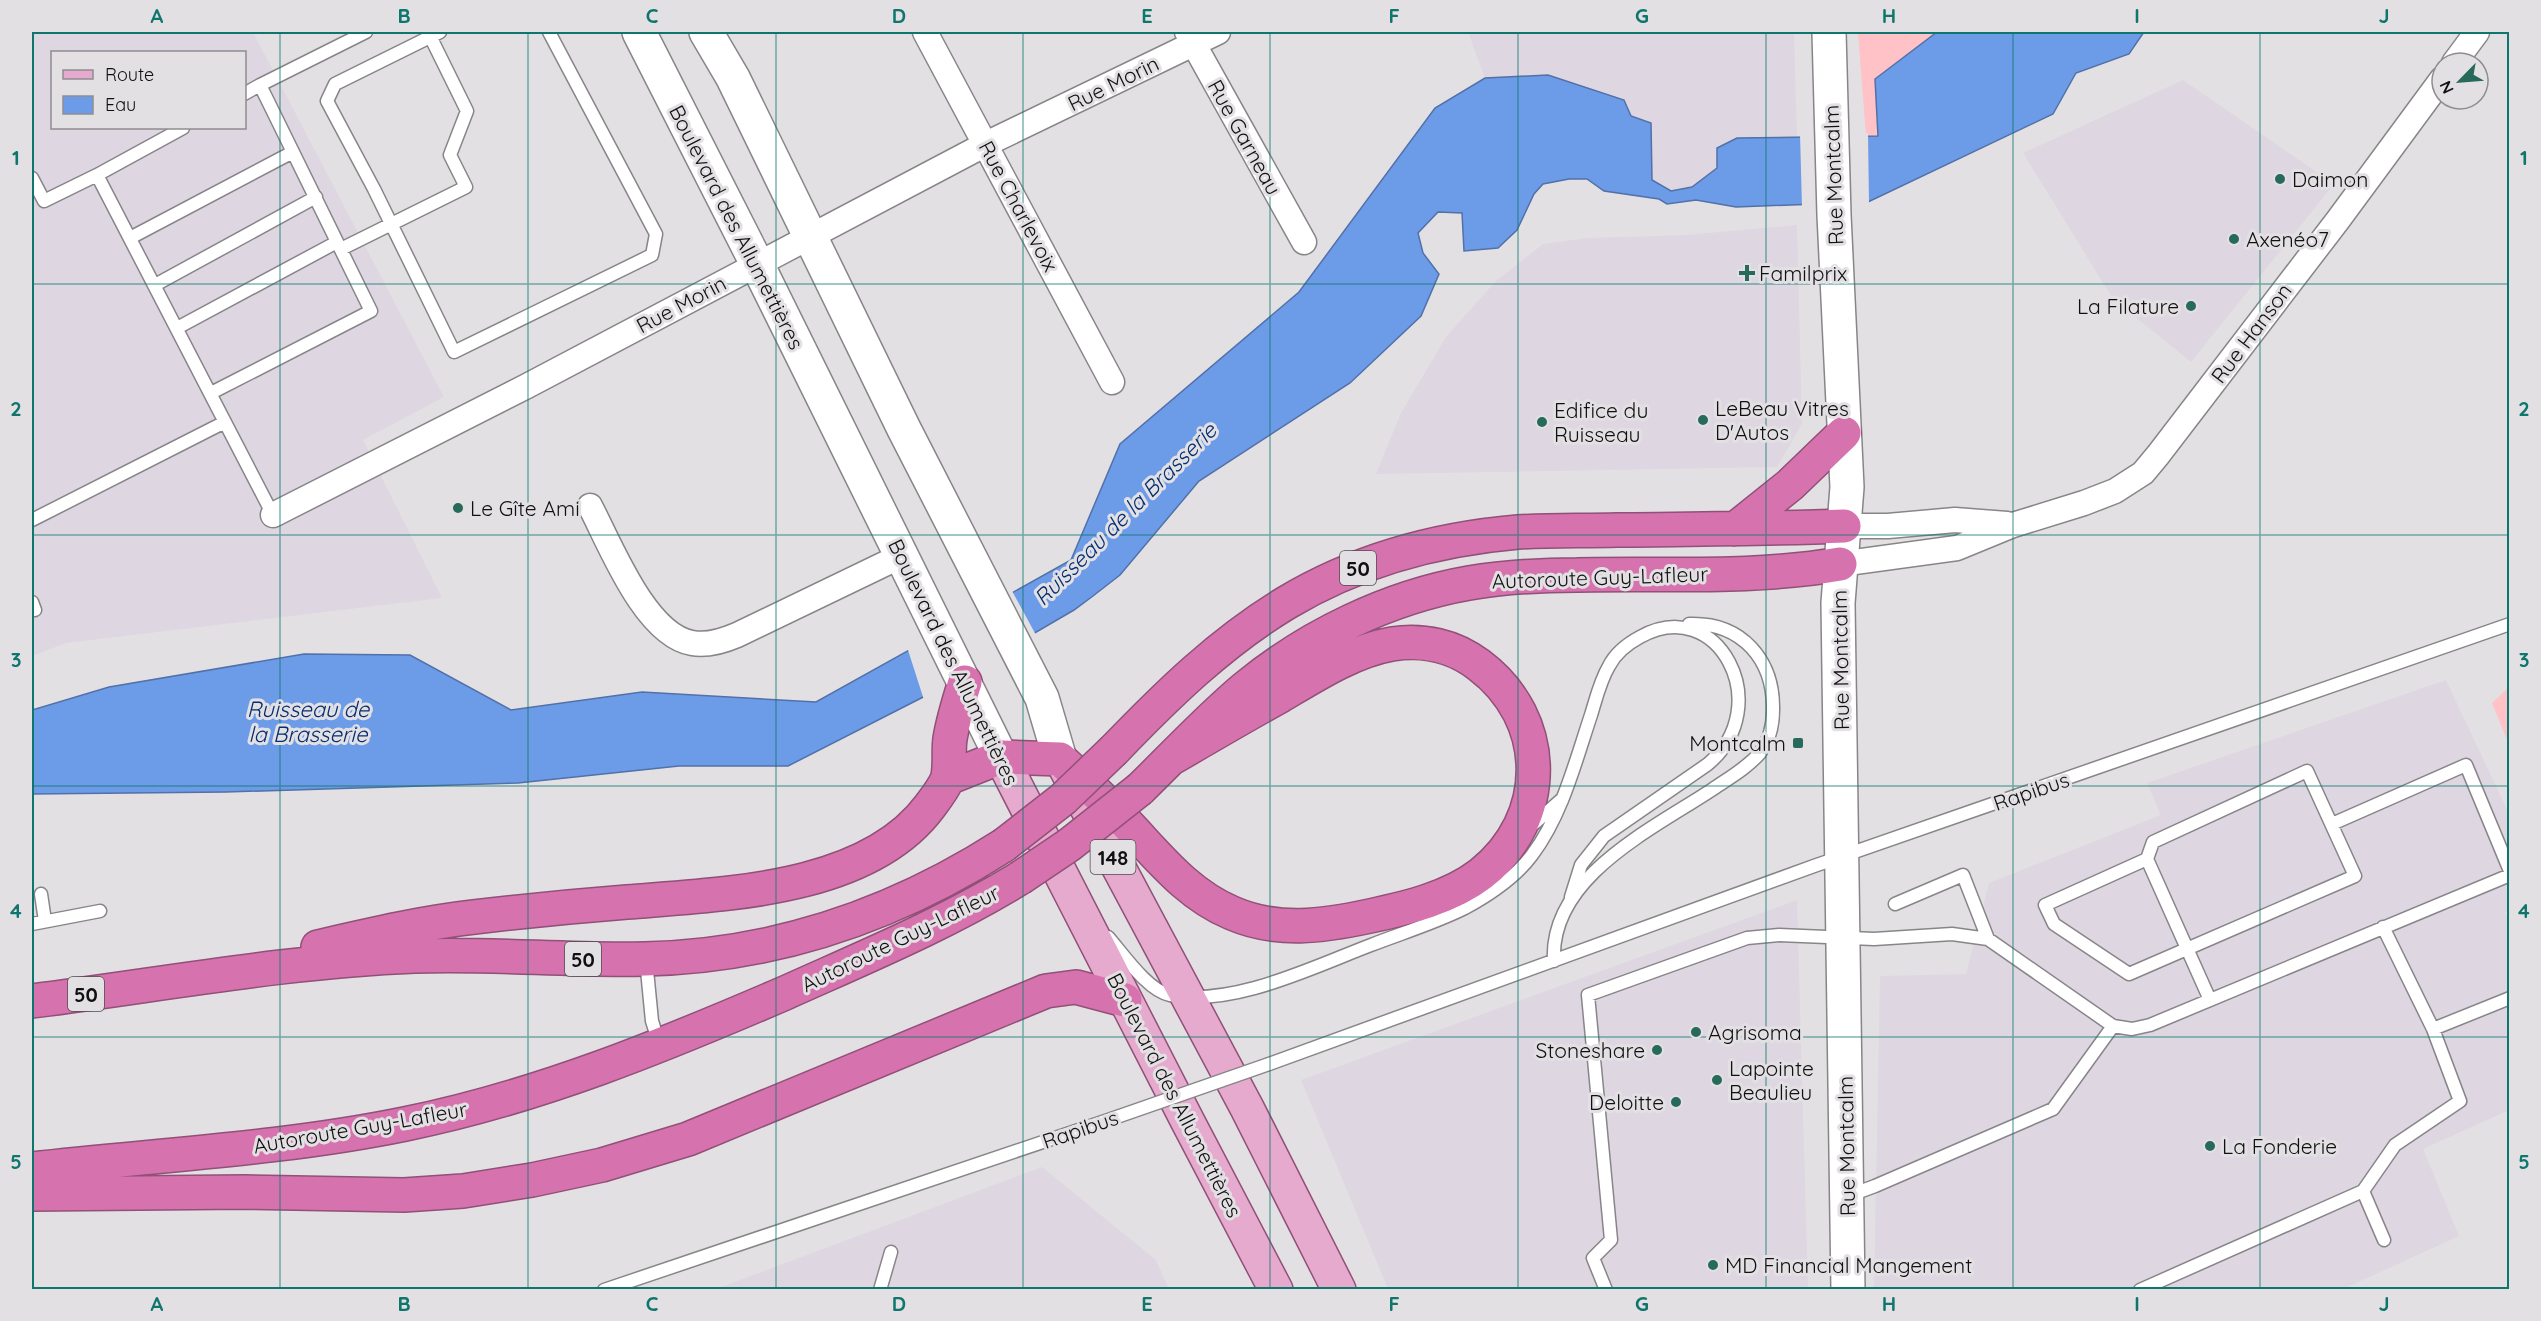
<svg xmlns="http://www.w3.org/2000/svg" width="2541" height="1321" font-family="Quicksand,sans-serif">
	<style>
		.built { fill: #ded6e1; fill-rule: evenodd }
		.green { fill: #ffc2c7 }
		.water { fill: #6c9be8; stroke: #5171a8; stroke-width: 1.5 }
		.pier { fill: #e3e0e4 }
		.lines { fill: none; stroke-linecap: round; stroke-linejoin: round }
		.service-casing { stroke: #888589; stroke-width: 15 }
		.minor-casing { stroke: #888589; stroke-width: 27 }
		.secondary-casing { stroke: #888589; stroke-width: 36 }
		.primary-casing { stroke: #915077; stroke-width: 36 }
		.motorway-casing { stroke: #915077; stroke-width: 36 }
		.service { stroke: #fff; stroke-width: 12 }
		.minor { stroke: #fff; stroke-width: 24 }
		.secondary { stroke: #fff; stroke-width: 33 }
		.primary { stroke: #e6aace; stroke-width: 33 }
		.motorway { stroke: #d672ae; stroke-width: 33 }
		.service-bridge-casing { stroke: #888589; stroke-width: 15; stroke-linecap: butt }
		.motorway-bridge-casing { stroke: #915077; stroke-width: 36; stroke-linecap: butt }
		.service-bridge { stroke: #fff; stroke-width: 12 }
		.motorway-bridge { stroke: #d672ae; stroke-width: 33 }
		.grid { fill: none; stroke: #0f766e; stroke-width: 1.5; stroke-opacity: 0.55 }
		.poi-dot { fill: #27695a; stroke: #e3e0e4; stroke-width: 2 }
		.labels { text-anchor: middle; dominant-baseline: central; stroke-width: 6; stroke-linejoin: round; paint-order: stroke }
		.shield { fill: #e3e0e4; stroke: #504e50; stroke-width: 1.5 }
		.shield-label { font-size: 20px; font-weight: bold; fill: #111011 }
		.street-label { font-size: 21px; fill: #111011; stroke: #e3e0e4 }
		.poi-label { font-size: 21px; fill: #111011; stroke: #e3e0e4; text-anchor: start }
		.water-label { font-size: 22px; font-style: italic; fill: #032e70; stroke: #e3e0e4 }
		.neatline { fill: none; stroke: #0f766e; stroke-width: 2 }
		.grid-label { font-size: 20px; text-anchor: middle; font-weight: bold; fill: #0f766e }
	</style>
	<rect width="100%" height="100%" fill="#e3e0e4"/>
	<path class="built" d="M32 32H253L444 397 363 440 442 598 66 643 32 656ZM52 52H244V128H52Z
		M1468 32H1794L1797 137 1737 138 1717 148V168L1692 187 1671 191 1652 180 1651 123 1631 116 1548 75 1485 78Z
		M2183 80 2334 184 2191 362 2113 299 2023 153Z
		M1797 225 1802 424 1777 467 1376 474 1401 413 1446 337 1495 282 1543 244 1588 238 1686 235Z
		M2446 680 2510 816V911L2505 912 2510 922 2509 1110 2423 1149 2459 1236 2343 1289 1874 1290 1880 976 1966 974 1989 883 2161 815 2147 783Z
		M1797 900 1808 1289H1388L1301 1080Z
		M1042 1167 1156 1260 1169 1289 713 1290Z"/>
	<path class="green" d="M1858 32H1937L1875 79 1878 136H1866Z
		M2509 687V745L2492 703Z"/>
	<path class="water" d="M1937 32H2144L2129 54 2076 73 2053 114 1868 202 1736 207 1696 200 1667 204 1659 199 1604 191 1587 179H1569L1543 184 1534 194 1517 230 1498 248 1464 251 1462 213 1438 212 1418 233 1423 253 1439 274 1421 316 1350 383 1199 481 1120 575 1093 596 1074 610 937 690 788 766H679L518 783 226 792 32 794V710L109 687 304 654 410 655 511 710 642 692 816 702 1071 560 1120 444 1299 292 1435 108 1485 78 1548 75 1624 100 1631 116 1651 123 1652 180 1671 191 1692 187 1717 168V148L1737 138 1878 136 1875 79Z"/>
	<path class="pier" d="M1868 133 1869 204 1802 207 1800 134Z
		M1011 589 1036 635 924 700 907 647Z"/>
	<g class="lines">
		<g class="service-casing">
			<path id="service" d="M440 32 335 84 327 101 374 189 454 352 652 255 656 234 549 32
				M260 85 366 32
				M97 175 183 128
				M32 178 44 201 97 175 273 515
				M130 238 293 152
				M341 249 466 187 450 155 467 111 430 36
				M155 285 316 197
				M177 328 337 242
				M211 393 371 311 260 85 244 94
				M32 520 225 422
				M32 602 35 610
				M2332 824 2466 765 2510 871
				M1529 828 1561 800
				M2147 859 2153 842 2307 771 2355 876 2129 974 2054 924 2045 905 2147 859 2210 1000
				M41 894 45 921
				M1895 904 1963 875 1988 939
				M32 924 100 911
				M1108 937C1123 954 1148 991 1170 995 1233 1007 1313 967 1371 945 1402 933 1435 923 1465 908 1489 895 1515 878 1532 855 1562 815 1575 763 1591 715 1596 699 1600 681 1609 666 1615 654 1627 644 1640 637 1718 593 1777 706 1708 764L1604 836 1581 865 1571 897
				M646 960 652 1021 659 1043
				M1554 961C1549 877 1653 829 1713 789 1729 778 1747 768 1760 753 1769 741 1773 725 1773 710 1774 660 1742 622 1689 624
				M2433 1029 2510 998
				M1269 1064 1814 866 2510 624
				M2363 1191 2384 1240
				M1848 1196 1875 1186 2053 1109 2113 1026
				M604 1290 1111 1119
				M880 1290 891 1252
				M1606 1290 1593 1258 1611 1240 1588 995 1747 938 1779 935 1874 939 1952 934 1988 939 2113 1026 2132 1029 2150 1025 2510 875
				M2140 1290 2363 1191 2395 1145 2460 1101 2433 1029 2383 927"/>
		</g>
		<g class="minor-casing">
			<path id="minor" d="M925 32 1112 382
				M1187 32 1304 242
				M2454 63 2477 32
				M590 506C610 544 645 635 692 643 707 646 723 641 737 635L901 556
				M273 515 527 386 986 144 1218 32
				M1844 526H1888L1955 520 2007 524
				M1840 564 1957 548 2013 525 2084 503 2115 491 2143 473 2158 455 2338 220 2442 79"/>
		</g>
		<g class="secondary-casing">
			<path id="secondary" d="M639 32 757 264 1001 757
				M706 32 733 78 904 429 1042 698 1060 759
				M1829 32 1834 215 1847 487 1838 603 1848 1290"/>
		</g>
		<g class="primary-casing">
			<path id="primary" d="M1001 757 1188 1122 1276 1290
				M1064 765 1247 1108 1339 1290"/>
		</g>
		<g class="motorway-casing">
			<path id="motorway" d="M1735 529 1790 485 1844 433
				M1114 750C1167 695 1220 643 1286 603 1356 561 1436 539 1518 532 1551 530 1584 531 1617 530 1693 529 1768 529 1844 526
				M948 778 1001 757 1060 759C1084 781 1108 803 1130 827 1161 860 1189 895 1232 913 1278 933 1323 926 1370 916 1407 908 1450 898 1481 874 1551 819 1551 719 1479 665 1454 646 1423 639 1392 644 1352 651 1314 676 1280 696 1244 716 1208 737 1172 758
				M1140 789C1175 755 1208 719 1245 688 1308 636 1389 597 1469 583 1505 577 1541 575 1577 575 1665 573 1754 579 1840 564
				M318 947C370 935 421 923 474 917 525 911 576 906 627 902 724 894 867 891 930 806 936 798 943 789 947 780 951 768 948 751 950 739 953 720 959 701 965 682
				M32 1001C159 985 287 961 415 956 492 953 568 961 645 959 775 956 895 915 1004 845
				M32 1169C156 1155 283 1149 405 1124 538 1097 662 1046 785 993 865 957 945 924 1020 878
				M32 1194 245 1192 404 1195 463 1191 532 1180 602 1165 688 1139 1046 991 1076 987 1125 1000"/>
		</g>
		<use href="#service" class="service"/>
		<use href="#minor" class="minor"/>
		<use href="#secondary" class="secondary"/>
		<use href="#primary" class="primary"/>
		<use href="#motorway" class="motorway"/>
		<g class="service-bridge-casing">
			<path id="service-bridge" d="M1111 1119 1269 1064"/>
		</g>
		<g class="motorway-bridge-casing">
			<path id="motorway-bridge" d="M1004 845 1063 799 1114 750
				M1020 878 1069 845 1140 789"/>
		</g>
		<use href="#service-bridge" class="service-bridge"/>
		<use href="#motorway-bridge" class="motorway-bridge"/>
	</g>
	<path class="grid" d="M280 32V1290M528 32V1290M776 32V1290M1023 32V1290M1270 32V1290M1518 32V1290M1766 32V1290M2013 32V1290M2260 32V1290M32 284H2510M32 535H2510M32 786H2510M32 1037H2510"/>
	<g class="poi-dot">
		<circle cx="2280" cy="179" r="6"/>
		<circle cx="2234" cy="239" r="6"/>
		<path d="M1744 264h6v6h6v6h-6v6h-6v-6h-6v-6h6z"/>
		<circle cx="2191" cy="306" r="6"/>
		<circle cx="1703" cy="420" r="6"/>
		<circle cx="1542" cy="422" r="6"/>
		<circle cx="458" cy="508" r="6"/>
		<rect x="1792" y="737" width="12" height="12" rx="3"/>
		<circle cx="1696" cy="1032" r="6"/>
		<circle cx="1657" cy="1050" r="6"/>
		<circle cx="1717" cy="1080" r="6"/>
		<circle cx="1676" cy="1102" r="6"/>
		<circle cx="2210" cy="1146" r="6"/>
		<circle cx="1713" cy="1265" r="6"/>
	</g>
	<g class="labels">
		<g class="shield">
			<rect x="1340" y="551" width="36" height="34" rx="4.5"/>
			<rect x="1090.5" y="840" width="45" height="34" rx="4.5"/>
			<rect x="565" y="942" width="36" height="34" rx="4.5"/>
			<rect x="68" y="977" width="36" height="34" rx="4.5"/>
		</g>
		<g class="shield-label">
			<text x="1358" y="568">50</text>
			<text x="1113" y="857">148</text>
			<text x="583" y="959">50</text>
			<text x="86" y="994">50</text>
		</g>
		<g class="street-label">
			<text transform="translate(1113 83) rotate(-26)">Rue Morin</text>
			<text transform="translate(1245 137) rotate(61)">Rue Garneau</text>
			<text transform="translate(1833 175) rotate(-92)">Rue Montcalm</text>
			<text transform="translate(1019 206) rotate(62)">Rue Charlevoix</text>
			<text transform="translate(737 227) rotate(63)">Boulevard des Allumettières</text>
			<text transform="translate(681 304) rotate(-28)">Rue Morin</text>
			<text transform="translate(2251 333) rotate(-53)">Rue Hanson</text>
			<text transform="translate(1600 577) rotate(-2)">Autoroute Guy-Lafleur</text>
			<text transform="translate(1840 660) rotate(-91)">Rue Montcalm</text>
			<text transform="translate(954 662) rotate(64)">Boulevard des Allumettières</text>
			<text transform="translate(2031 791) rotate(-19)">Rapibus</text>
			<text transform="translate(900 938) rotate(-26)">Autoroute Guy-Lafleur</text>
			<text transform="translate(1175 1095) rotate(63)">Boulevard des Allumettières</text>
			<text transform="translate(360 1127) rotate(-10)">Autoroute Guy-Lafleur</text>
			<text transform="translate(1080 1129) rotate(-19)">Rapibus</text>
			<text transform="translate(1846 1146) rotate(-91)">Rue Montcalm</text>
		</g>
		<g class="poi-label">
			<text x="2292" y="179">Daimon</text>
			<text x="2246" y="239">Axenéo7</text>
			<text x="1759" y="273">Familprix</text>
			<text x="2179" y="306" text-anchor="end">La Filature</text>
			<text x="1715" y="408">LeBeau Vitres<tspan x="1715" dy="24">D'Autos</tspan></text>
			<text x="1554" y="410">Edifice du<tspan x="1554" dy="24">Ruisseau</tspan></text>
			<text x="470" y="508">Le Gîte Ami</text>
			<text x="1786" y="743" text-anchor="end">Montcalm</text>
			<text x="1708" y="1032">Agrisoma</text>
			<text x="1645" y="1050" text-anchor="end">Stoneshare</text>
			<text x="1729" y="1068">Lapointe<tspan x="1729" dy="24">Beaulieu</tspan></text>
			<text x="1664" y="1102" text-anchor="end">Deloitte</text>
			<text x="2222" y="1146">La Fonderie</text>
			<text x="1725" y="1265">MD Financial Mangement</text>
		</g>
		<g class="water-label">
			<text transform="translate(1125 514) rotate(-45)">Ruisseau de la Brasserie</text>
			<text x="308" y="709">Ruisseau de<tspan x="308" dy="25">la Brasserie</tspan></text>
		</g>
	</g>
	<rect width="2541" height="1321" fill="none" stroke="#e3e0e4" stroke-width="66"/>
	<rect x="51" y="51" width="195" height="78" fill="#e3e0e4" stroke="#8f8d90" stroke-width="1.5"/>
	<rect x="63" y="70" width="30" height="9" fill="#e6aace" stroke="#8f8d90" stroke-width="1.5"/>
	<text x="105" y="81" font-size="18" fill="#111011">Route</text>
	<rect x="63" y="96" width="30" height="18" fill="#6c9be8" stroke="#8f8d90" stroke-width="1.5"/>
	<text x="105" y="111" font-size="18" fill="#111011">Eau</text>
	<g transform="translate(2460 81) rotate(245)"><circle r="28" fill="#e3e0e4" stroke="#8f8d90" stroke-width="1.5"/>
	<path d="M0-4.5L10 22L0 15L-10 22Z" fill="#27695a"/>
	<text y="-9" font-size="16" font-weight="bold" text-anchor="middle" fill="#111011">N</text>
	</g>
	<rect x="33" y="33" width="2475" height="1255" class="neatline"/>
	<g class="grid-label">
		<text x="157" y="23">A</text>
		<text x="404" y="23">B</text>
		<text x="652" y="23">C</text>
		<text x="899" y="23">D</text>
		<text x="1147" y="23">E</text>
		<text x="1394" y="23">F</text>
		<text x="1642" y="23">G</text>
		<text x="1889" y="23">H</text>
		<text x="2137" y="23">I</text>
		<text x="2384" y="23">J</text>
		<text x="16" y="165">1</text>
		<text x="2524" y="165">1</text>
		<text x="16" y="416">2</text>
		<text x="2524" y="416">2</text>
		<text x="16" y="667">3</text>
		<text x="2524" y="667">3</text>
		<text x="16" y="918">4</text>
		<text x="2524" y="918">4</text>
		<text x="16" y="1169">5</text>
		<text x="2524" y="1169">5</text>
		<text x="157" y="1311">A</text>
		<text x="404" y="1311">B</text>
		<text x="652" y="1311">C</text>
		<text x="899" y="1311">D</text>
		<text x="1147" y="1311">E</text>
		<text x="1394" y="1311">F</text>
		<text x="1642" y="1311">G</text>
		<text x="1889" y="1311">H</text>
		<text x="2137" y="1311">I</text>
		<text x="2384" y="1311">J</text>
	</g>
</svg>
